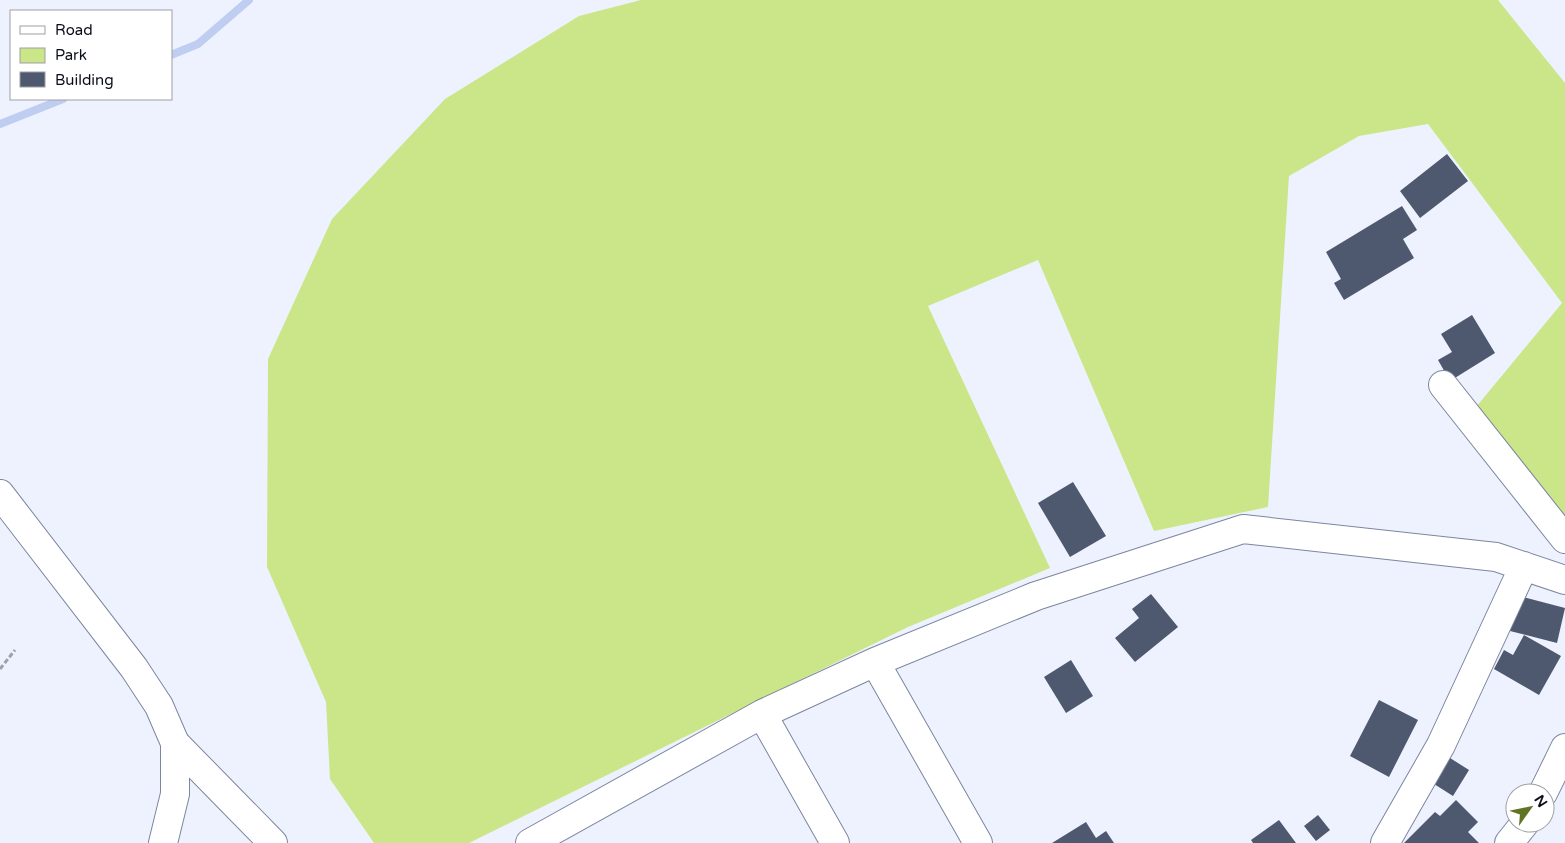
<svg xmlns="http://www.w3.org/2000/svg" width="1565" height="843" font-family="'Varela Round',sans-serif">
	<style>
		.green { fill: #cbe689 }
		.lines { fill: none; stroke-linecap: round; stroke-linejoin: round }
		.stream { stroke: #becdf0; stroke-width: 8 }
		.building { fill: #4e586f }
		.minor-casing { stroke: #7b869f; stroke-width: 30 }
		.major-casing { stroke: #7b869f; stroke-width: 30 }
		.path { stroke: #9da1ac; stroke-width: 3; stroke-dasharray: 5 2.5; stroke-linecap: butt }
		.minor { stroke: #fff; stroke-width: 28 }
		.major { stroke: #fff; stroke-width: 28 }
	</style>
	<rect width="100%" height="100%" fill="#eef2fe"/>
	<path class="green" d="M641 0H1498L1565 83V525L1476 407 1562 303 1428 124 1359 136 1289 176 1268 507 1154 531 1038 260 928 306 1050 568 908 627 469 843H374L330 779 326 702 267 567 268 359 332 219 445 99 579 16Z"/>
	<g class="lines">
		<path class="stream" d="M171 55 198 44 249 0
			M0 124 63 99"/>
	</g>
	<path class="building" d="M1447 154 1468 181 1420 218 1400 191Z
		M1402 206 1417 230 1403 239 1414 258 1344 300 1334 283 1341 279 1326 252Z
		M1472 315 1495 353 1450 381 1438 360 1452 352 1441 334Z
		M1073 482 1106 536 1070 557 1038 503Z
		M1151 594 1178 627 1135 662 1115 638 1139 618 1132 609Z
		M1519 596 1565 608 1557 643 1510 631Z
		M1524 635 1561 656 1539 695 1494 669 1504 650 1513 655Z
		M1071 660 1093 696 1066 713 1044 677Z
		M1379 700 1418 720 1389 777 1350 756Z
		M1439 751 1469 770 1453 796 1423 777Z
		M1456 800 1478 822 1468 832 1479 843H1404L1435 812 1440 816Z
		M1318 815 1330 830 1316 841 1304 826Z
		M1279 820 1296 843H1253L1251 840Z
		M1086 822 1096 838 1106 831 1114 843H1052Z"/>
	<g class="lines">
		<g class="minor-casing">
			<path id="minor" d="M1443 385 1565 539
				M875 662 978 843
				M762 714 835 843
				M175 743 273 843
				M1543 793 1565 748
				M530 843 762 714 875 662 1036 596 1243 529 1496 557 1565 580
				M1385 843 1441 745 1524 566
				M1509 843 1525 823"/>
		</g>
		<g class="major-casing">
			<path id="major" d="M0 494 134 668 159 706 175 743V794L163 843"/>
		</g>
		<path class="path" d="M0 669 15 650"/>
		<use href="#minor" class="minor"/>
		<use href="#major" class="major"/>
	</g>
	<rect x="10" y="10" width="162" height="90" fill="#ffffff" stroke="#9d9fa2"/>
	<rect x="20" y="26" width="25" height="8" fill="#ffffff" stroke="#9d9fa2"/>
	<text x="55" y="35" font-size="15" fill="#0a0e17">Road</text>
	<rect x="20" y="48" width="25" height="15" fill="#cbe689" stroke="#9d9fa2"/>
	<text x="55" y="60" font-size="15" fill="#0a0e17">Park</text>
	<rect x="20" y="72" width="25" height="15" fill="#4e586f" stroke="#9d9fa2"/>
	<text x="55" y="85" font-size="15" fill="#0a0e17">Building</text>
	<g transform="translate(1530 808) rotate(57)"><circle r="24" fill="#ffffff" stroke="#9d9fa2"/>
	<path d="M0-4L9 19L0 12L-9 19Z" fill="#607424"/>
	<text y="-8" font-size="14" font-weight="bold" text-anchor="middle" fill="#0a0e17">N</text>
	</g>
</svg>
